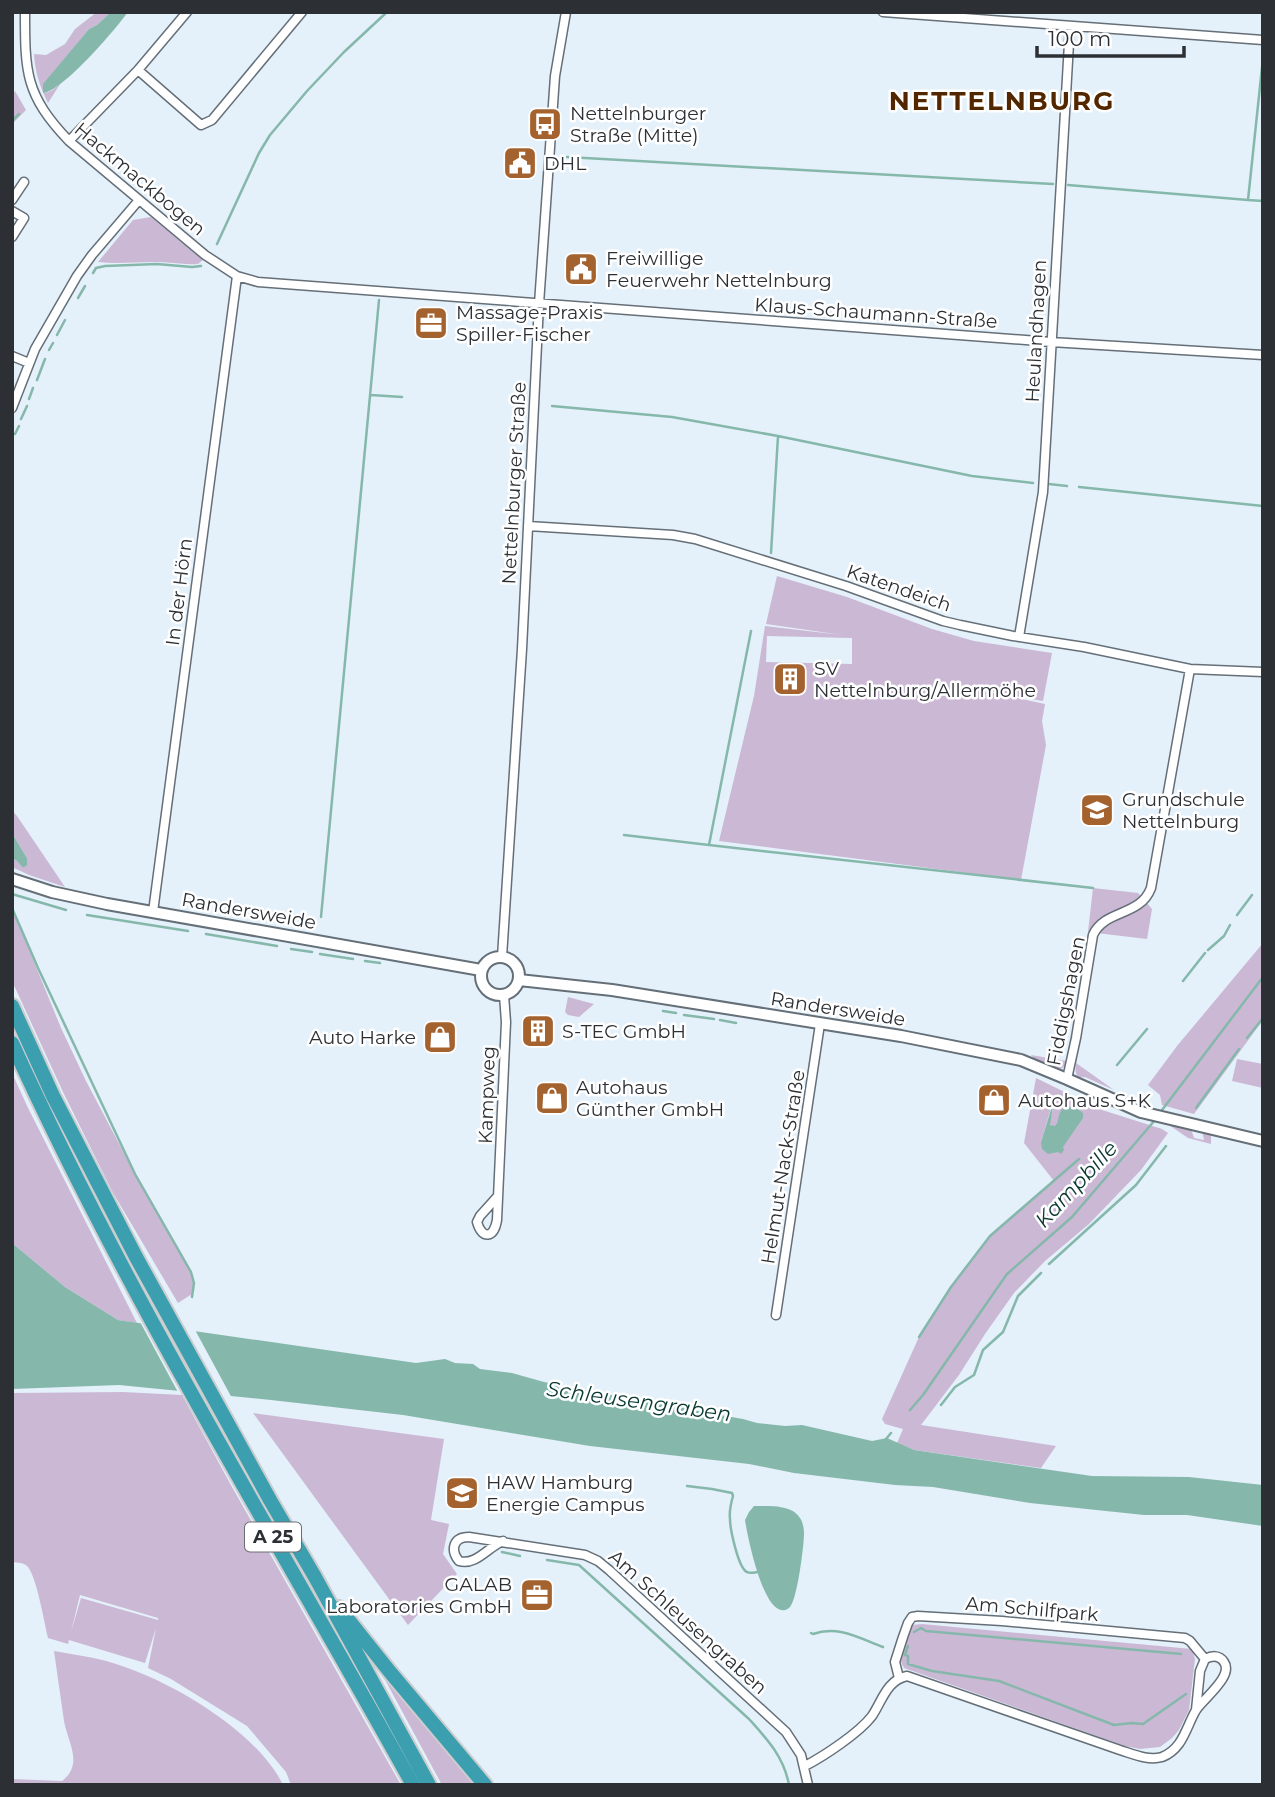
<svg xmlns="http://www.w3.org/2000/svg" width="1275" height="1797" font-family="Montserrat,sans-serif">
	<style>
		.green { fill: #cbb8d5; fill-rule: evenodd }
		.water { fill: #85b8ab }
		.pier { fill: #e4f0fa }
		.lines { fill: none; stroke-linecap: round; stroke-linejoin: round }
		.stream { stroke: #85b8ab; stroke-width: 2.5 }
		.street-casing { stroke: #656f78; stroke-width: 11 }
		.secondary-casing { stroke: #656f78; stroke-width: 14 }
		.highway-casing { stroke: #cccdce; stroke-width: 18 }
		.street { stroke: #fff; stroke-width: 8 }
		.secondary { stroke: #fff; stroke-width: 10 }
		.highway { stroke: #3c9fb0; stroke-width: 14 }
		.labels { text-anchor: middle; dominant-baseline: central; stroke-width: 5; stroke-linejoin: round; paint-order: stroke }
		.shield { fill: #fff; stroke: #6b6e71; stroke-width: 2 }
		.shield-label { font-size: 18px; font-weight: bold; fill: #2c3034 }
		.poi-label { font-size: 19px; fill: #2c3034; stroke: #fff; text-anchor: start }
		.street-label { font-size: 19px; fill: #2c3034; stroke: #fff }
		.water-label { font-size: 21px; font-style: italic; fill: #093930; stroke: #fff }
		.district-label { font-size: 26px; font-weight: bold; letter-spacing: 2px; fill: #522700; stroke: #fff }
	</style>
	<rect width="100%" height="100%" fill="#e4f0fa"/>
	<path class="green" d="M97 12H111L97 25 89 29 56 69 43 93C52 92 56 88 62 81L48 103C40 87 35 72 34 54L46 55 65 44 75 29Z
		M15 91 26 110 12 124V95Z
		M151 217 203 260 198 264C184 265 169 262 154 262 135 262 117 264 98 262L133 220Z
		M777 576 847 597 932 629 974 641 1052 653 1043 701 965 687 1045 704 1042 721 1046 745 1021 880 719 841 754 696 765 626 842 635 766 624ZM767 636 852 638V664L766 662Z
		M12 810 17 816 65 887 29 875 12 867V858L17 861 23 868 27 864V858L12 833Z
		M1093 888 1138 893 1152 909 1147 939 1088 932Z
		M12 908 61 1028 86 1081 135 1174 191 1272 194 1283 192 1294 178 1303 112 1191 63 1092 12 981Z
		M1263 943V1020L1194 1114 1162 1105 1160 1095 1148 1085 1177 1046Z
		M568 997 594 1004 579 1017 568 1015 565 1012Z
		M1031 1055 1066 1061C1066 1064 1064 1068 1060 1069L1035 1060Z
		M1237 1059 1263 1064V1088L1232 1081Z
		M1076 1063 1114 1090 1085 1077C1075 1079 1075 1071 1076 1063Z
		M12 1073 28 1108 137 1323 118 1320 65 1287 12 1243Z
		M1036 1078 1099 1109 1162 1129 1168 1133 1141 1170 1089 1224 1045 1261 1014 1293 985 1334 959 1375 921 1425 1056 1446 1041 1468 914 1450 897 1443 903 1429 885 1424 882 1419 919 1337 951 1287 990 1236 1054 1181 1024 1143ZM1055 1094V1103L1049 1123 1052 1126H1055L1058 1121 1063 1147 1041 1142Z
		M1169 1125 1191 1129 1194 1138 1204 1140 1202 1131 1211 1133V1144L1188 1138Z
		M123 1392 182 1395 232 1487 401 1785H291L286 1772 247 1726 171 1679 148 1668 156 1628 145 1663 69 1640 68 1644 48 1638C44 1621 37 1579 28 1567 24 1562 18 1563 12 1562V1393ZM80 1595 158 1618V1620L81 1598 71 1632Z
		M253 1413 444 1439 431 1520 449 1524 443 1554 457 1574 408 1625Z
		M922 1624 1192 1649 1195 1659 1189 1710 1179 1730 1172 1738 1160 1747 1140 1749 1125 1746 904 1668 900 1660 912 1625Z
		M54 1651C77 1655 100 1658 122 1666 176 1684 258 1733 283 1785H12V1779L62 1781C84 1764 68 1743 64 1721Z
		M377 1665 477 1785H442Z"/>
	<path class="water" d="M111 12H128C115 30 63 91 43 93V84L89 29 97 25Z
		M12 833 27 858V865L23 868 17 861 12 858Z
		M1056 1093 1058 1097 1053 1107 1050 1125 1055 1126C1061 1118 1056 1115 1065 1106 1073 1106 1077 1108 1083 1113V1118L1063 1147 1064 1150 1061 1154 1058 1152 1048 1154 1042 1149 1041 1142Z
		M12 1243 65 1287 118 1320 416 1363 445 1359 455 1363 473 1364 480 1369 512 1373 544 1382 637 1400 658 1401 697 1411 743 1419 757 1423 785 1426 802 1425 872 1441 887 1438 914 1450 1092 1476 1189 1477 1263 1485V1526L1187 1515H1144L1030 1503 933 1487 895 1485 794 1473 749 1464 590 1446 403 1415 271 1400 119 1385 12 1389Z
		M754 1506C768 1506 792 1504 800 1518 803 1522 804 1529 804 1534 804 1545 797 1603 789 1608 765 1626 747 1534 745 1520L749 1512Z"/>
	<path class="pier" d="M139 1320 194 1328 233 1400 179 1394Z"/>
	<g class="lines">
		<path class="stream" d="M1263 58 1248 200 1263 201
			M12 121 19 114
			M567 157 1053 184
			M1068 185 1248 200
			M217 244 259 153 270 135 307 91 344 52 387 12
			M93 273 96 268 105 266 157 264 192 267 201 266
			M78 298 85 286
			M57 335 65 320
			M49 350 53 343
			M37 380 45 359
			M371 395 402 397
			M29 399 33 388
			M552 406 672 417 778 436 972 476 1033 483
			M21 419 27 406
			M15 434 19 426
			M1049 484 1067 486
			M1079 487 1263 506
			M771 553 778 436
			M624 835 709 845 751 631
			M709 845 1093 888
			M12 894 66 910
			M12 908 38 968 135 1174 191 1272 194 1283 192 1297
			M87 915 188 931
			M1237 915 1252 895
			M321 917 379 300
			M206 934 277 946
			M291 949 312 952
			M1208 950 1224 936 1230 925
			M320 954 353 959
			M365 961 380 963
			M1183 981 1205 953
			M663 1011 676 1013
			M684 1015 714 1019
			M720 1020 736 1023
			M1247 1038 1263 1018
			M1117 1065 1147 1029
			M1196 1108 1239 1049
			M1159 1114 1263 977
			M1049 1264 1136 1185 1166 1146
			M919 1337 951 1287 990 1236 1079 1159
			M941 1405 955 1387 974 1375 983 1350 1003 1332 1018 1296 1041 1273
			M910 1410 923 1395 1007 1274 1072 1217 1155 1120
			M886 1439 891 1433
			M687 1486 712 1489 732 1493 733 1496C731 1503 729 1511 730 1519 730 1528 738 1568 747 1572 750 1574 755 1572 758 1572
			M502 1552 520 1556
			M547 1560 579 1565 749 1719C767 1739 784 1757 789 1785
			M914 1632 921 1628 926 1631 1181 1654
			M811 1633 813 1634C838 1625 859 1638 883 1647
			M908 1646 905 1655 908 1656V1664L932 1671 999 1681 1114 1725 1132 1723 1143 1724 1186 1694"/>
		<g class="street-casing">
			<path id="street" d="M25 12C25 72 25 95 69 141L205 255 237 276 258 282 1051 342 1263 355
				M883 12 1263 40
				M138 70 201 125 212 120 302 12
				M69 141 138 70 187 12
				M12 200 24 182
				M12 211 24 218 12 237
				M12 356 29 363
				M12 408 35 349 77 276 92 255 139 200
				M528 526 673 535 695 539 846 586 943 621 960 625 1013 636 1084 647 1190 669 1263 672
				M1019 637 1043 492 1070 26
				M153 912 237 276
				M502 957 522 649 539 304 555 76 566 12
				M1067 1079 1076 1038 1093 935C1105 909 1140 917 1151 888L1190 669
				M498 1196 480 1216 477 1222C482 1240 494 1238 497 1220L506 1022 504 995
				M776 1315 820 1024
				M503 1541C488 1547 476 1566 459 1561 450 1550 453 1537 469 1537L585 1555 598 1561 609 1570 786 1732 801 1755 808 1785
				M899 1678 895 1662 903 1637 908 1623 912 1617 918 1616 1002 1621 1185 1638 1190 1641 1205 1659
				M805 1766C824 1756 859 1733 872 1716 882 1701 887 1680 907 1676L1120 1750C1133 1754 1148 1761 1162 1757 1183 1749 1186 1727 1196 1710 1203 1699 1234 1676 1224 1662 1219 1654 1211 1656 1205 1659L1200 1671 1196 1710"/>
		</g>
		<g class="secondary-casing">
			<path id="secondary" d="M12 879 52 892 107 904 481 970
				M481 976a19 19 0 1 1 38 0a19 19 0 1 1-38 0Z
				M519 980 612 990 901 1036 1021 1060 1067 1079 1141 1112 1263 1141"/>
		</g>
		<g class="highway-casing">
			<path id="highway" d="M12 1006 53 1096 136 1257 270 1500 315 1577 429 1785
				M12 1043C128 1299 277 1539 413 1785
				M339 1608 390 1672 485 1785"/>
		</g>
		<use href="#street" class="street"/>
		<use href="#secondary" class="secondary"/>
		<use href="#highway" class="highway"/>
	</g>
	<defs>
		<g id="bus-square" transform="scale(1.75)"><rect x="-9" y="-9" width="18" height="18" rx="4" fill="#a4622e" stroke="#fff"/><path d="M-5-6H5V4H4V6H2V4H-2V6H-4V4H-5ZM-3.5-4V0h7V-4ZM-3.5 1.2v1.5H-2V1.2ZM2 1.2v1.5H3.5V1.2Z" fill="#fff"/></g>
		<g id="civic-square" transform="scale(1.75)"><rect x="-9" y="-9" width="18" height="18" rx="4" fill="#a4622e" stroke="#fff"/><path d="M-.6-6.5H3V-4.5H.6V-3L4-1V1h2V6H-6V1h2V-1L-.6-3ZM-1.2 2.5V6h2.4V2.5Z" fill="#fff"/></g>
		<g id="office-square" transform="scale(1.75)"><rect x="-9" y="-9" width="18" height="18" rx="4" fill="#a4622e" stroke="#fff"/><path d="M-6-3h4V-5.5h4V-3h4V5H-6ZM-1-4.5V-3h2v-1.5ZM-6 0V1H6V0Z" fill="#fff"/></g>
		<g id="building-square" transform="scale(1.75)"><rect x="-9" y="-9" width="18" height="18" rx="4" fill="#a4622e" stroke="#fff"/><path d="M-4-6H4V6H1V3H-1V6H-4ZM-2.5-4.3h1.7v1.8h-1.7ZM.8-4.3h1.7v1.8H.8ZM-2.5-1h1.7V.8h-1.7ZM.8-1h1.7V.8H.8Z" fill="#fff"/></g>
		<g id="school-square" transform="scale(1.75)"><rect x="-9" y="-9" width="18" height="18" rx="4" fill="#a4622e" stroke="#fff"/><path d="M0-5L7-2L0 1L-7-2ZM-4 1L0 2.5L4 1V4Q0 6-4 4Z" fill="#fff"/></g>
		<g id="shop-square" transform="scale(1.75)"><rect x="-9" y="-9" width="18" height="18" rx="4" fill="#a4622e" stroke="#fff"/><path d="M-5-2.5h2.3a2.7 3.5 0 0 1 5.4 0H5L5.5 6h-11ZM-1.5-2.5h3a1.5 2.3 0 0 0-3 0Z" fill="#fff"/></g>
		<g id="university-square" transform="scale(1.75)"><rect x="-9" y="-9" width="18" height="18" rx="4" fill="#a4622e" stroke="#fff"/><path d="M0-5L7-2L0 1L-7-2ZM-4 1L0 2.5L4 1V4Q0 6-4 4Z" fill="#fff"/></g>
	</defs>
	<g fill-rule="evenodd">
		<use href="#bus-square" x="545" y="124"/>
		<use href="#civic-square" x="520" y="163"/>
		<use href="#civic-square" x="581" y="269"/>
		<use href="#office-square" x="431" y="323"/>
		<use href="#building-square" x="790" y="679"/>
		<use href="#school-square" x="1097" y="810"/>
		<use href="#building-square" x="538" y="1031"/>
		<use href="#shop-square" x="440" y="1037"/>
		<use href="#shop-square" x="552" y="1098"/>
		<use href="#shop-square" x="994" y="1100"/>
		<use href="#university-square" x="462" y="1493"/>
		<use href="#office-square" x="537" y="1595"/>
	</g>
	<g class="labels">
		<rect class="shield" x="245" y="1522.5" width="56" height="29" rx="5"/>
		<g class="shield-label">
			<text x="273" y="1537">A 25</text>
		</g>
		<g class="poi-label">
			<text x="570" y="113">Nettelnburger<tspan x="570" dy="22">Straße (Mitte)</tspan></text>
			<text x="544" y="163">DHL</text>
			<text x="606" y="258">Freiwillige<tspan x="606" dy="22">Feuerwehr Nettelnburg</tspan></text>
			<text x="456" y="312">Massage-Praxis<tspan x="456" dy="22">Spiller-Fischer</tspan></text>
			<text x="814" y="668">SV<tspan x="814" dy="22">Nettelnburg/Allermöhe</tspan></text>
			<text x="1122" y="799">Grundschule<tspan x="1122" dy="22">Nettelnburg</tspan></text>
			<text x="562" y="1031">S-TEC GmbH</text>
			<text x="416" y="1037" text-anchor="end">Auto Harke</text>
			<text x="576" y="1087">Autohaus<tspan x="576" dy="22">Günther GmbH</tspan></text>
			<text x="1018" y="1100">Autohaus S+K</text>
			<text x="486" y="1482">HAW Hamburg<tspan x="486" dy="22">Energie Campus</tspan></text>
			<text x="512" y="1584" text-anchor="end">GALAB<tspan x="512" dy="22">Laboratories GmbH</tspan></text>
		</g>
		<g class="street-label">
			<text transform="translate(140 179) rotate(40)">Hackmackbogen</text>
			<text transform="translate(876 313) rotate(4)">Klaus-Schaumann-Straße</text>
			<text transform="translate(1036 331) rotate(-87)">Heulandhagen</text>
			<text transform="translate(514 483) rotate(-87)">Nettelnburger Straße</text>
			<text transform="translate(899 588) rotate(19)">Katendeich</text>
			<text transform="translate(179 592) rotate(-83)">In der Hörn</text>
			<text transform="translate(249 911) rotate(10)">Randersweide</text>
			<text transform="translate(1066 1001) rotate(-79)">Fiddigshagen</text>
			<text transform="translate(838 1009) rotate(9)">Randersweide</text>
			<text transform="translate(487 1095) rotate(-88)">Kampweg</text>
			<text transform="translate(783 1167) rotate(-81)">Helmut-Nack-Straße</text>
			<text transform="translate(1032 1609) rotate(5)">Am Schilfpark</text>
			<text transform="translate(688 1622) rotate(42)">Am Schleusengraben</text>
		</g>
		<g class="water-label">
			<text transform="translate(1076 1184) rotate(-47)">Kampbille</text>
			<text transform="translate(639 1401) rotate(8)">Schleusengraben</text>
		</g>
		<g class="district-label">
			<text x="1002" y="101">NETTELNBURG</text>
		</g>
	</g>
	<rect width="1275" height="1797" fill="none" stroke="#2c3034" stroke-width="28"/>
	<path d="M1037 46v10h147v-10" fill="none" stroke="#2c3034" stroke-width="3.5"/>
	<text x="1048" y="46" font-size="21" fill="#2c3034" stroke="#ffffff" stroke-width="5" paint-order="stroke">100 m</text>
</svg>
